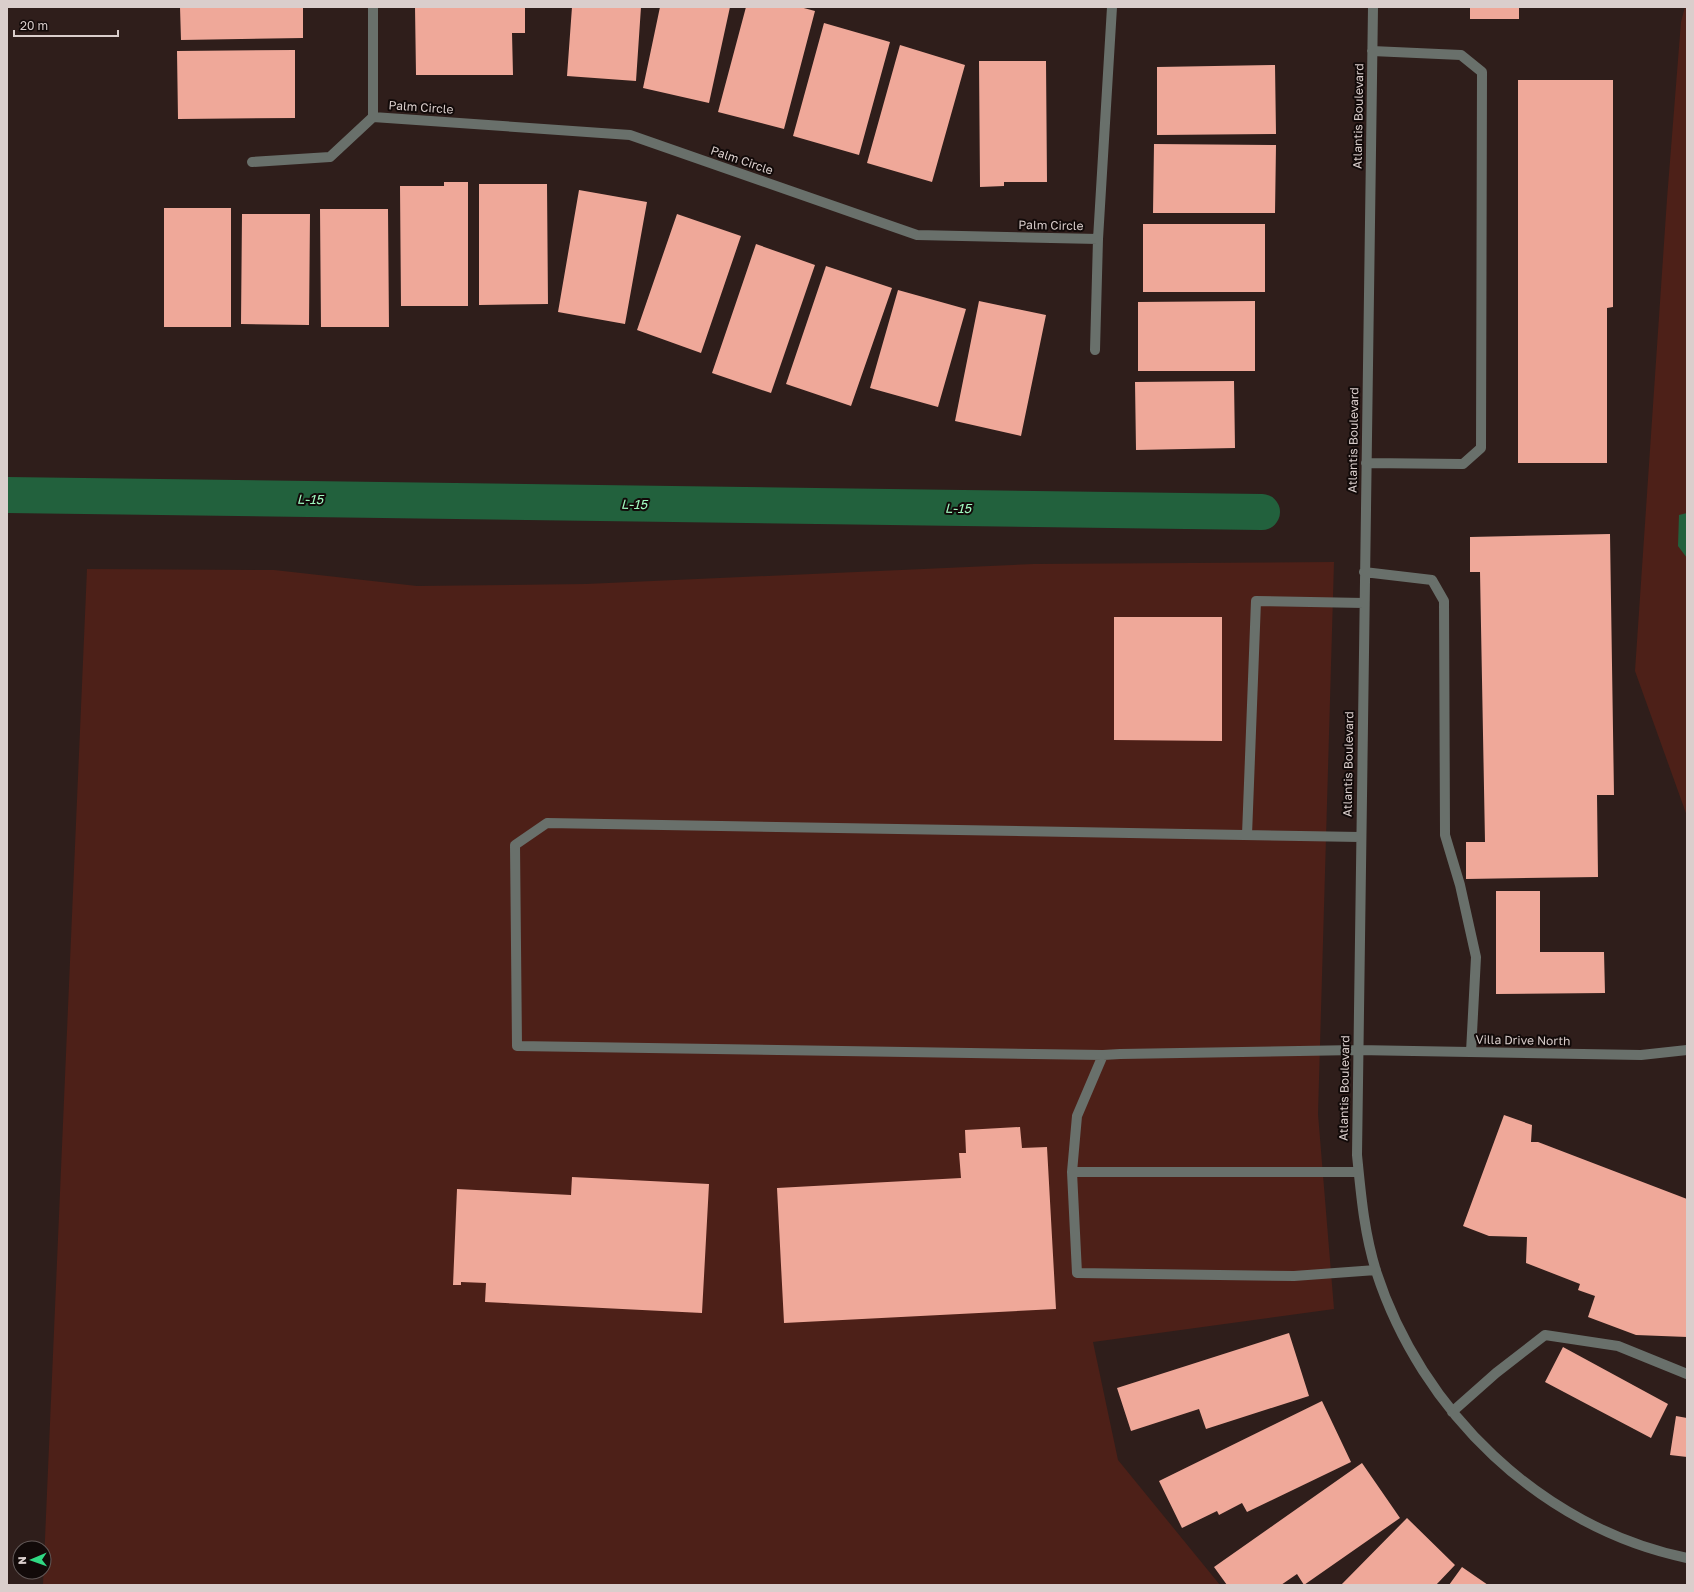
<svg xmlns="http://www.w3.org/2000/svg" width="1694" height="1592" font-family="'Golos Text',sans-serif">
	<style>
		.green { fill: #4d2018 }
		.water { fill: #22613d }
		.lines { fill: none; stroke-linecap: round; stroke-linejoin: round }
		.canal { stroke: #22613d; stroke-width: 36 }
		.building { fill: #efa899 }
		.minor { stroke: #69706b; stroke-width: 10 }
		.labels { text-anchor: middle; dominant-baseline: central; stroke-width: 4; stroke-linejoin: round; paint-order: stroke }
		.street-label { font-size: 12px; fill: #dacecc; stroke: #120a09 }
		.water-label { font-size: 13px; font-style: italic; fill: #a0f9c0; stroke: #120a09 }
	</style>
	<rect width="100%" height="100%" fill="#2f1e1b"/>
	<path class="green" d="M1685 7H1687V816L1635 671 1667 199 1681 22Z
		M1334 562 1318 1114 1334 1309 1093 1342 1118 1460 1220 1585H43L87 569 274 570 417 586 586 584 1034 564Z"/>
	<path class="water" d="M1687 513V558L1678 546 1679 515Z"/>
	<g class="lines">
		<path class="canal" d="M7 495 1262 512"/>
	</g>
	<path class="building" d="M180 7H303V38L181 40Z
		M415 7H525V33H512L513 75H416Z
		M572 7H641L636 81 567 76Z
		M660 7H730L709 103 643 88Z
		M746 7H800L815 11 784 129 718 112Z
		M1470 7H1519V19H1470Z
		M824 23 890 42 859 155 793 136Z
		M900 45 965 65 932 182 867 163Z
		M295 50V118L178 119 177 51Z
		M979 61H1046L1047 182H1004V186L980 187Z
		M1275 65 1276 134 1157 135V67Z
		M1518 80H1613V307L1607 308V463H1518Z
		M1154 144 1276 145 1275 213H1153Z
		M444 182H468V306H401L400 186H444Z
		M479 184H547L548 304 479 305Z
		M579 190 647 202 625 324 558 312Z
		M164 208H231V327H164Z
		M320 209H388L389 327H321Z
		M242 214H310L309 325 241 324Z
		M677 214 741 236 701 353 637 330Z
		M1143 224H1265V292H1143Z
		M756 244 815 265 771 393 712 373Z
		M826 266 892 288 851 406 786 384Z
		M898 290 966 309 938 407 870 388Z
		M979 301 1046 315 1021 436 955 421Z
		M1255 301V371H1138V302Z
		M1234 381 1235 448 1136 450 1135 382Z
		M1610 534 1614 795H1597L1598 877 1466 879V842H1485L1480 572H1470V537Z
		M1114 617H1222V741L1114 740Z
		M1496 891H1540V952H1604L1605 993 1496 994Z
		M1504 1115 1532 1125 1531 1142H1538L1687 1199V1337L1636 1335 1588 1317 1595 1296 1578 1290 1580 1284 1526 1263 1527 1237 1489 1236 1463 1226Z
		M1020 1127 1022 1148 1047 1147 1056 1309 784 1323 777 1188 961 1178 959 1153H966L965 1130Z
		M572 1177 709 1184 702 1313 485 1302 486 1283 461 1282V1285H453L457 1189 571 1195Z
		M1289 1333 1309 1396 1206 1429 1199 1409 1131 1431 1117 1388Z
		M1563 1347 1668 1404 1651 1438 1545 1382Z
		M1322 1401 1351 1462 1247 1512 1242 1503 1219 1515 1217 1511 1182 1528 1159 1481Z
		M1676 1416 1687 1418V1457L1670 1455Z
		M1362 1463 1400 1518 1304 1585 1297 1574 1281 1585H1227L1214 1567Z
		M1407 1518 1455 1565 1436 1585H1341Z
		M1462 1567 1488 1585H1449Z"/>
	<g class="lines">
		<path class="minor" d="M1373 7 1357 1155C1361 1195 1364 1232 1376 1271 1421 1411 1541 1528 1687 1558
			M373 117 630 135 917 235 1098 239
			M252 162 330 157 373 117V7
			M1095 350 1098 239 1112 7
			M1366 463 1463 464 1481 448 1482 72 1461 55 1372 51
			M1364 572 1432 580 1444 601 1445 835 1460 885 1476 957 1471 1052
			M1247 835 1256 601 1364 603
			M1103 1055 517 1046 515 845 547 823 1360 837
			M1072 1172 1077 1116 1103 1055 1120 1054 1357 1050 1641 1055 1687 1050
			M1358 1172H1072L1077 1273 1294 1276 1376 1270
			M1452 1412 1496 1373 1545 1335 1618 1346 1687 1374"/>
	</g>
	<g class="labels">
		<g class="street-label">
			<text transform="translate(421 107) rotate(4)">Palm Circle</text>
			<text transform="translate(1358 116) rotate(-89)">Atlantis Boulevard</text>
			<text transform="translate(742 160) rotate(19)">Palm Circle</text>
			<text transform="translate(1051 225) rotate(1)">Palm Circle</text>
			<text transform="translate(1353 440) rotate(-89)">Atlantis Boulevard</text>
			<text transform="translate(1348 764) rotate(-89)">Atlantis Boulevard</text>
			<text transform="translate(1523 1040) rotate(1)">Villa Drive North</text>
			<text transform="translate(1344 1088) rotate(-89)">Atlantis Boulevard</text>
		</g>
		<g class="water-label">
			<text transform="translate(310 499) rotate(1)">L-15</text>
			<text transform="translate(634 504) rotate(1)">L-15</text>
			<text transform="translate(958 508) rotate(1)">L-15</text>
		</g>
	</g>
	<rect width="1694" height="1592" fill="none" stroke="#dacecc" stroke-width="16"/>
	<g transform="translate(32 1560) rotate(268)"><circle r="19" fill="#120a09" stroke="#625857"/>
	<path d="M0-3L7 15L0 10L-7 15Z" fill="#30d883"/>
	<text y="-6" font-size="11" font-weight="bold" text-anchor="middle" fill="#dacecc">N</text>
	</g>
	<path d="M14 30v6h104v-6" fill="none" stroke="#dacecc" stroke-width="2"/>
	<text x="20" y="30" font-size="12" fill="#dacecc" stroke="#120a09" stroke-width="3" paint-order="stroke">20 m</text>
</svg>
